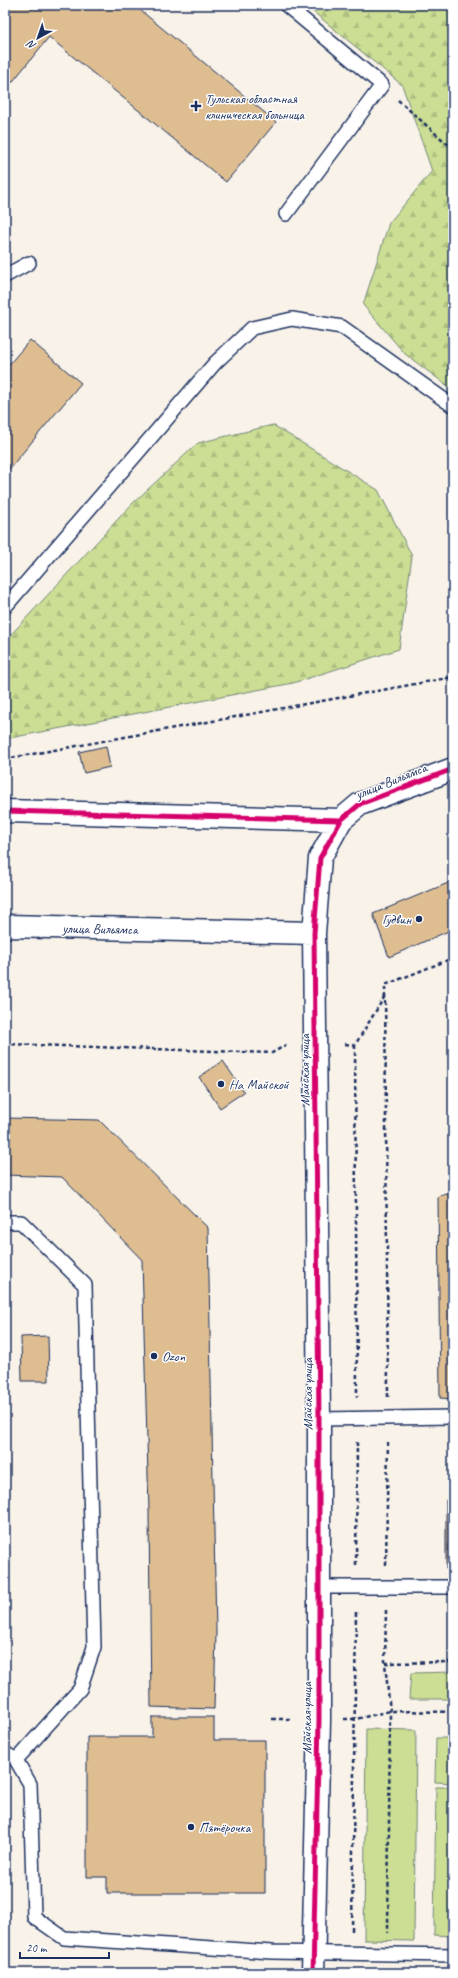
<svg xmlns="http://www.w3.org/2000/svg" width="458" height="1978" font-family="Caveat,sans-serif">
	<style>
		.grass { fill: #cbde93; stroke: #738678 }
		.forest { fill: url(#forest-firs); stroke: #738678 }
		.building { fill: #debe91; stroke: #1b2f5e }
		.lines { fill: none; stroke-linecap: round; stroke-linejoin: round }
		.service-casing { stroke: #1b2f5e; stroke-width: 16 }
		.tertiary-casing { stroke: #1b2f5e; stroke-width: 25 }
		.path { stroke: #1b2f5e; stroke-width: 2.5; stroke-dasharray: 4 3; stroke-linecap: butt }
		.service { stroke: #fff; stroke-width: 13 }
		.tertiary { stroke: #fff; stroke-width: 22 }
		.cycleway-casing { stroke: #fff; stroke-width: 8 }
		.cycleway { stroke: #d6006c; stroke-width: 5 }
		.poi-dot { fill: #1b2f5e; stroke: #fff; stroke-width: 1.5 }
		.labels { text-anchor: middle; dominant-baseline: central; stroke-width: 3; stroke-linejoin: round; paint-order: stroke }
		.poi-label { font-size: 14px; fill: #1b2f5e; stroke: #fff; text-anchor: start }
		.street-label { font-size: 14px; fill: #1b2f5e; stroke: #fff }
	</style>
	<defs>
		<pattern id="forest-firs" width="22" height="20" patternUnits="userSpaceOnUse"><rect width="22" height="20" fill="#cbde93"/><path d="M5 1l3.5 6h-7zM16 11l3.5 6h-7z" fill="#aebf81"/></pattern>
	</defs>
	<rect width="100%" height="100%" fill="#f8f2e9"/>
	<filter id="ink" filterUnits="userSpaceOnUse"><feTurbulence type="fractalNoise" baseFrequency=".025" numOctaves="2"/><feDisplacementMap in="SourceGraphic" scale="8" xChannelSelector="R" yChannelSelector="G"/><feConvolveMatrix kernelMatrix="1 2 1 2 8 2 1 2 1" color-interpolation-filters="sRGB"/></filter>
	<g filter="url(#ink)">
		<path class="grass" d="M453 1672V1699H409L411 1673Z
			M366 1729 416 1730 414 1941 364 1940Z
			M436 1738H453V1783L435 1782Z
			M436 1787H453L451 1936 434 1935Z"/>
		<path class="forest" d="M305 5H453V390L405 354 363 305 389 223 432 171 402 85Z
			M273 425 378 490 412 556 399 649 293 683 5 739V641L132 504 198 443Z"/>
		<path class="building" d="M5 5H134L276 122 226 182 49 37 5 91Z
			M30 340 81 383 5 474V369Z
			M106 746 110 767 84 773 79 752Z
			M453 881V929L389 957 373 914Z
			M223 1061 244 1092 220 1108 199 1077Z
			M5 1118 99 1120 208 1228 216 1632 214 1709 151 1707 149 1511 142 1260 62 1177 5 1175Z
			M453 1193V1399L440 1398 438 1196Z
			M48 1336 49 1381H22L21 1337Z
			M446 1500H453V1569H446Z
			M152 1717H214V1740H265V1893H107V1877H87V1737H152Z"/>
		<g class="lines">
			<g class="service-casing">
				<path id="service" d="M286 5 382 85 286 214
					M5 276 29 263
					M5 607 215 363 252 328 292 319 342 327 453 406
					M5 1222H21L85 1285 94 1647 80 1689 16 1760
					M319 1419 453 1417
					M318 1587H453
					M5 1753 16 1760 30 1784 34 1917 64 1938 272 1952 453 1955"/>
			</g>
			<g class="tertiary-casing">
				<path id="tertiary" d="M5 811 341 820
					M5 926 314 933
					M313 1973 319 1720V1419L314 933 320 858 341 820 360 804 453 769"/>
			</g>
			<path class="path" d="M398 100 453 149
				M5 759 453 677
				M5 1044 272 1053 288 1044
				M345 1044 355 1045 385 996
				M355 1045 357 1397
				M388 1397 385 985 453 958
				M356 1565 357 1440
				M386 1565 388 1440
				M386 1610 385 1663 390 1711 388 1933
				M385 1663 453 1662
				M272 1719H293
				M344 1719H356L390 1711 453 1712
				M352 1931 356 1610"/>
			<use href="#service" class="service"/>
			<use href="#tertiary" class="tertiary"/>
			<g class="cycleway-casing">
				<path id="cycleway" d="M5 811 341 820
					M313 1973 319 1720V1419L314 933 320 858 341 820 360 804 453 769"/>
			</g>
			<use href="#cycleway" class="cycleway"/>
		</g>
	</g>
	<g class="poi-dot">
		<path d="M194 100h4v4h4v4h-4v4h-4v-4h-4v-4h4z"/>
		<circle cx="419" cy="919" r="4"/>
		<circle cx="221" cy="1084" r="4"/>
		<circle cx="154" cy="1356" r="4"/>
		<circle cx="191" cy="1827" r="4"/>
	</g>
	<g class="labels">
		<g class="poi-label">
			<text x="205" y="98">Тульская областная<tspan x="205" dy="16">клиническая больница</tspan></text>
			<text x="411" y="919" text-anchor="end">Гудвин</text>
			<text x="229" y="1084">На Майской</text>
			<text x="162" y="1356">Ozon</text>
			<text x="199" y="1827">Пятёрочка</text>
		</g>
		<g class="street-label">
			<text transform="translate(391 781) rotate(-22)">улица Вильямса</text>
			<text transform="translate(100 929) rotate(1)">улица Вильямса</text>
			<text transform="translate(304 1070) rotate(-90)">Майская улица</text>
			<text transform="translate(307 1394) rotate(-90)">Майская улица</text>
			<text transform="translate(306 1718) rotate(-90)">Майская улица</text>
		</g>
	</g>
	<rect width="458" height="1978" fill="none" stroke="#fff" stroke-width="20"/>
	<rect x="10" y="10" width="438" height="1958" fill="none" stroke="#1b2f5e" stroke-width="1.5" filter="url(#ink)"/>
	<g transform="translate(38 38) rotate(220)" stroke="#ffffff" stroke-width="3" paint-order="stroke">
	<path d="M0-3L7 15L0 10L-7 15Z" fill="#1b2f5e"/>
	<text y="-6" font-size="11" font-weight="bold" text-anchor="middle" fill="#1b2f5e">N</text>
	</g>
	<path d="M20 1952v6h89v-6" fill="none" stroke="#1b2f5e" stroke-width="2"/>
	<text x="26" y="1952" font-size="12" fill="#1b2f5e" stroke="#ffffff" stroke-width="3" paint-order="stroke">20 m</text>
</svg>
